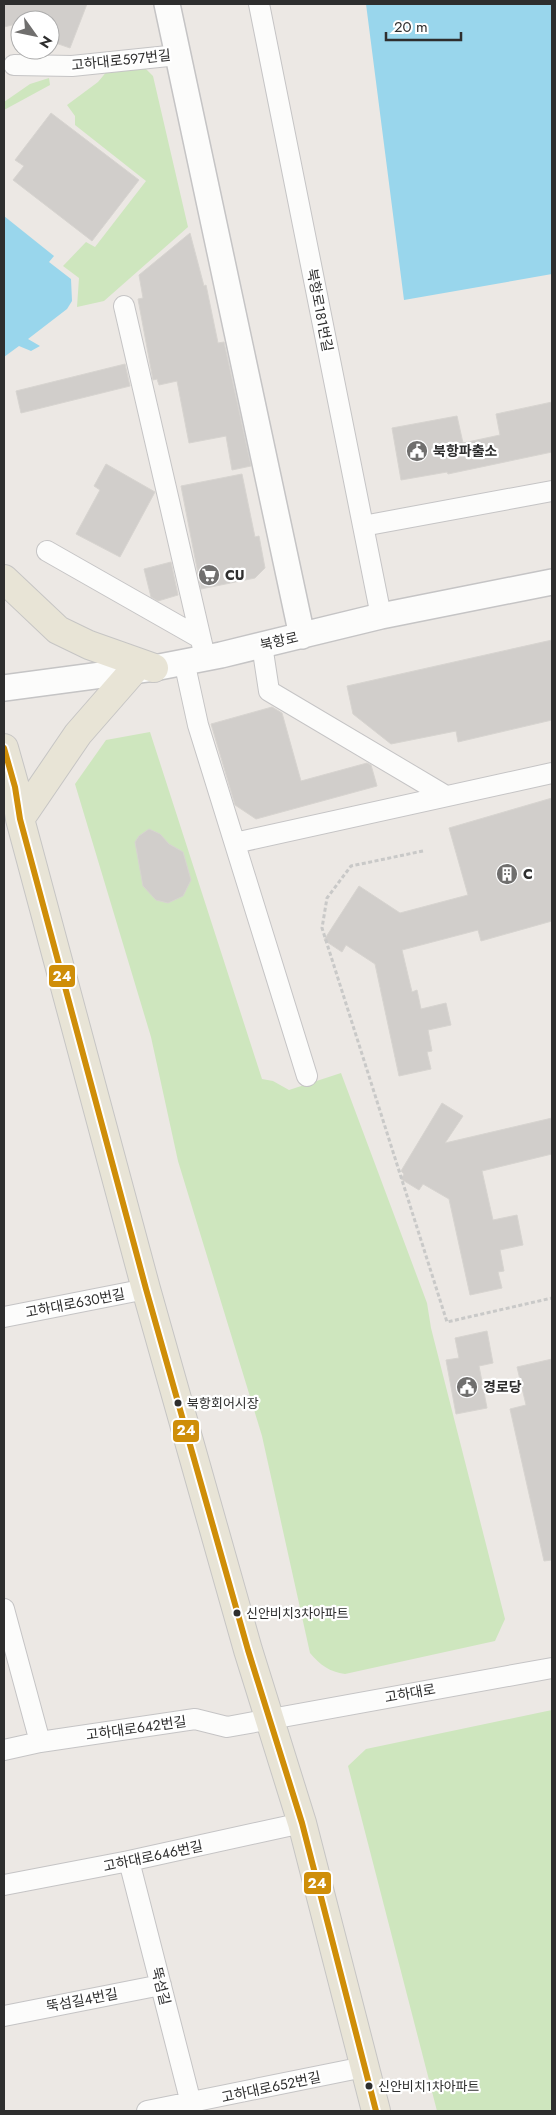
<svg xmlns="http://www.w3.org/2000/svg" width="556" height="2115" font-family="Jost,'Noto Sans KR',sans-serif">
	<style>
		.green { fill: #cee6be }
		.water { fill: #99d6ec }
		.building { fill: #d1cecb; stroke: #d7d4d0 }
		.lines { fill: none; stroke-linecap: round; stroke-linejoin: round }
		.minor-casing { stroke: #c5c4c5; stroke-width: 22 }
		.tertiary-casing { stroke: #c5c4c5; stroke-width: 28 }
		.primary-casing { stroke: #c6c5c4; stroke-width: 30 }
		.path { stroke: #c9c9c8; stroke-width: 3; stroke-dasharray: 4 2.5; stroke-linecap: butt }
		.minor { stroke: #fcfcfb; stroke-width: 20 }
		.tertiary { stroke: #fcfcfb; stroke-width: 25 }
		.primary { stroke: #e8e4d6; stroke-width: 28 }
		.bus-1-casing { stroke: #fff; stroke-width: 10 }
		.bus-1 { stroke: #cf8e09; stroke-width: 6 }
		.bus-dot { fill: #2e2e2e; stroke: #fff; stroke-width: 2 }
		.labels { text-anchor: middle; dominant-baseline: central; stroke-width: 4.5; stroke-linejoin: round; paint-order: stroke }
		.bus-label { font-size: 13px; fill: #2e2e2e; stroke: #fff; text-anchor: start }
		.street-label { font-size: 14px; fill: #2e2e2e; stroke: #fff }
		.poi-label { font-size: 14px; font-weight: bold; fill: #2e2e2e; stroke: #fff; text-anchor: start }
		.line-badge { stroke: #fff; stroke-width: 2 }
		.badge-label { font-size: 14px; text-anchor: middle; font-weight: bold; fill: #fff }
	</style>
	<rect width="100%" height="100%" fill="#ece8e4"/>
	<path class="green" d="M144 67 153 76 188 227 104 301 77 307 79 278 63 266 86 242 95 247 146 181 75 125V116L67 105 98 82 108 70Z
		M49 78 50 85 4 110V102L30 84Z
		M150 732 262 1079 273 1081 289 1090 341 1073 427 1303 431 1328 505 1619 495 1641 345 1674C330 1672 320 1665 310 1653L262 1436 178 1161 151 1037 75 784 106 740Z
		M552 1710V2111H437L348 1766 366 1749Z"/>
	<path class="water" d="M366 4H552V274L404 300Z
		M4 216 54 256 49 262 71 279 72 301 67 309 28 339 40 346 31 351 19 346 4 357Z"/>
	<path class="building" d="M4 4H87L70 48 50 41V18L20 20V23L4 27Z
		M51 113 139 180 92 241 13 180 24 166 15 160Z
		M190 233 204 286 206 285 218 343 224 342 251 466 232 470 226 436 189 443 177 381 159 385 157 379 153 380 138 299 143 298 139 275Z
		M125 364 130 386 21 413 16 391Z
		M552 402V452L448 474 447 472 401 480 392 428 457 416 463 443 500 435 496 414Z
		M106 464 155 492 120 557 76 534 100 490 94 486Z
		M242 474 255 537 259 536 265 568 255 578 201 589 181 486Z
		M171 562 178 595 158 601 151 597 144 569Z
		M552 640V720L458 742 456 731 391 744 353 714 347 686Z
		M272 707 282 713 301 781 367 763 371 765 377 786 256 819 235 805 211 724Z
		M552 798V921L481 941 478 930 402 950 412 992 417 990 421 1009 446 1003 451 1025 428 1030 432 1051 427 1052 431 1069 399 1076 375 964 346 945 342 952 324 940 359 886 400 913 468 895 449 828Z
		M149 829 160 834 169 844 183 852 191 880 183 896 168 903 156 900 143 886 135 842 139 836Z
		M442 1103 463 1116 445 1143 552 1118V1154L482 1171 493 1220 517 1215 523 1245 500 1250 504 1271 498 1272 502 1288 470 1295 449 1199 423 1184 419 1190 401 1179 404 1174 401 1171Z
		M487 1331 493 1363 479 1366 487 1408 456 1414 446 1360 459 1358 455 1338Z
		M552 1359V1560L544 1561 510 1409 526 1405 517 1367Z"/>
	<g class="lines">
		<g class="minor-casing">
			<path id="minor" d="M259 4 381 616
				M14 65 72 66 178 55
				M124 306 205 657
				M363 526 552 491
				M47 551 200 638
				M262 645 269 691 446 796
				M184 661 198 725 307 1076
				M235 843 552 773
				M4 1317 146 1289
				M4 1609 40 1742
				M4 1750 40 1742 195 1719 227 1727 552 1668
				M129 1861 193 2111
				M4 1885 129 1861 302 1823
				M4 2016 161 1985
				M147 2111 364 2067"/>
		</g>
		<g class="tertiary-casing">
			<path id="tertiary" d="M167 4 302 636
				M4 688 154 668 221 655 381 616 552 582"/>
		</g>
		<g class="primary-casing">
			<path id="primary" d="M4 579 58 630 89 645 154 668
				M4 748 15 787 20 819 146 1289 248 1650 302 1823 376 2111
				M20 819 78 734 133 671"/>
		</g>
		<path class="path" d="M423 851 351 866 327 898 322 928 447 1322 552 1298"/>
		<use href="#minor" class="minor"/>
		<use href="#tertiary" class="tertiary"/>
		<use href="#primary" class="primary"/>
		<g class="bus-1-casing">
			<path id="bus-1" d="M4 748 15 787 20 819 146 1289 248 1650 302 1823 376 2111"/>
		</g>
		<use href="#bus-1" class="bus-1"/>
	</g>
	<defs>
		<g id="civic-disc" transform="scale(1.125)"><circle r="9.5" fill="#706f6e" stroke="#fff"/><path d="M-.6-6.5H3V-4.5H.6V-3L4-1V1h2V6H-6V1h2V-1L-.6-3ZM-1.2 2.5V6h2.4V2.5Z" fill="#fff"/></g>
		<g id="supermarket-disc" transform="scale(1.125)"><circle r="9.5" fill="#706f6e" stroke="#fff"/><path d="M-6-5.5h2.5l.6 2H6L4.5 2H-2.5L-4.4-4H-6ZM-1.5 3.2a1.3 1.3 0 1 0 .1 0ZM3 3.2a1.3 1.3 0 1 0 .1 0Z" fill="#fff"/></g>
		<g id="building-disc" transform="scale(1.125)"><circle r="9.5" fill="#706f6e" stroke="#fff"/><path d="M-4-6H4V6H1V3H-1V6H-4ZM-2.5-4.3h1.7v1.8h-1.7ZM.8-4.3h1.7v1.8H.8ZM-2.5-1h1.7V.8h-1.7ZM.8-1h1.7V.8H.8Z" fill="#fff"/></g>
	</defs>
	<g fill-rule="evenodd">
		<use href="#civic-disc" x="417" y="451"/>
		<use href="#supermarket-disc" x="209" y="575"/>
		<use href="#building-disc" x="507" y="874"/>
		<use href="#civic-disc" x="467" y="1387"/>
	</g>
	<g class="bus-dot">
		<circle cx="178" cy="1403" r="4.5"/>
		<circle cx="237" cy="1613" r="4.5"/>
		<circle cx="369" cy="2086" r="4.5"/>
	</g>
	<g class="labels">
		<g class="bus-label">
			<text x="187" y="1403">북항회어시장</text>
			<text x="246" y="1613">신안비치3차아파트</text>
			<text x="378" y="2086">신안비치1차아파트</text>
		</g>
		<g class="street-label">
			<text transform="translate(121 60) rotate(-6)">고하대로597번길</text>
			<text transform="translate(320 310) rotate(79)">북항로181번길</text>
			<text transform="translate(279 641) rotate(-13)">북항로</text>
			<text transform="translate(75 1303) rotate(-11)">고하대로630번길</text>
			<text transform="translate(410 1693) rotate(-10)">고하대로</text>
			<text transform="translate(136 1728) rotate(-8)">고하대로642번길</text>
			<text transform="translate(153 1856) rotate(-12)">고하대로646번길</text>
			<text transform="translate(161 1986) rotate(76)">뚝섬길</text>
			<text transform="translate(82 2000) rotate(-11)">뚝섬길4번길</text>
			<text transform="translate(271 2087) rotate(-12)">고하대로652번길</text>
		</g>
		<g class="poi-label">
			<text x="433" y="451">북항파출소</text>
			<text x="225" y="575">CU</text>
			<text x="523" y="874">C</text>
			<text x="483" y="1387">경로당</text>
		</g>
	</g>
	<g class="line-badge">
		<rect x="48" y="964" width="28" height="24" rx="5" fill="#cf8e09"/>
		<rect x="172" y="1419" width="28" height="24" rx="5" fill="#cf8e09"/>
		<rect x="303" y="1871" width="29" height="24" rx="5" fill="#cf8e09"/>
	</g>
	<g class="badge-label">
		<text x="62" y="981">24</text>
		<text x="186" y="1435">24</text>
		<text x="317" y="1888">24</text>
	</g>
	<rect width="556" height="2115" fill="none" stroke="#2e2e2e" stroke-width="10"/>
	<g transform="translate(35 35) rotate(123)"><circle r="24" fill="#ffffff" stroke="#ababab"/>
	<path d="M0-4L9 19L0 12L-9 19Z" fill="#706f6e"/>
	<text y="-8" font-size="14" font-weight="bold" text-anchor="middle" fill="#2e2e2e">N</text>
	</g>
	<path d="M386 32v8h75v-8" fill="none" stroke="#2e2e2e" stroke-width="2.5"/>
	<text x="394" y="32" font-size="15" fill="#2e2e2e" stroke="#ffffff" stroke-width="4" paint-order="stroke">20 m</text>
</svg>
